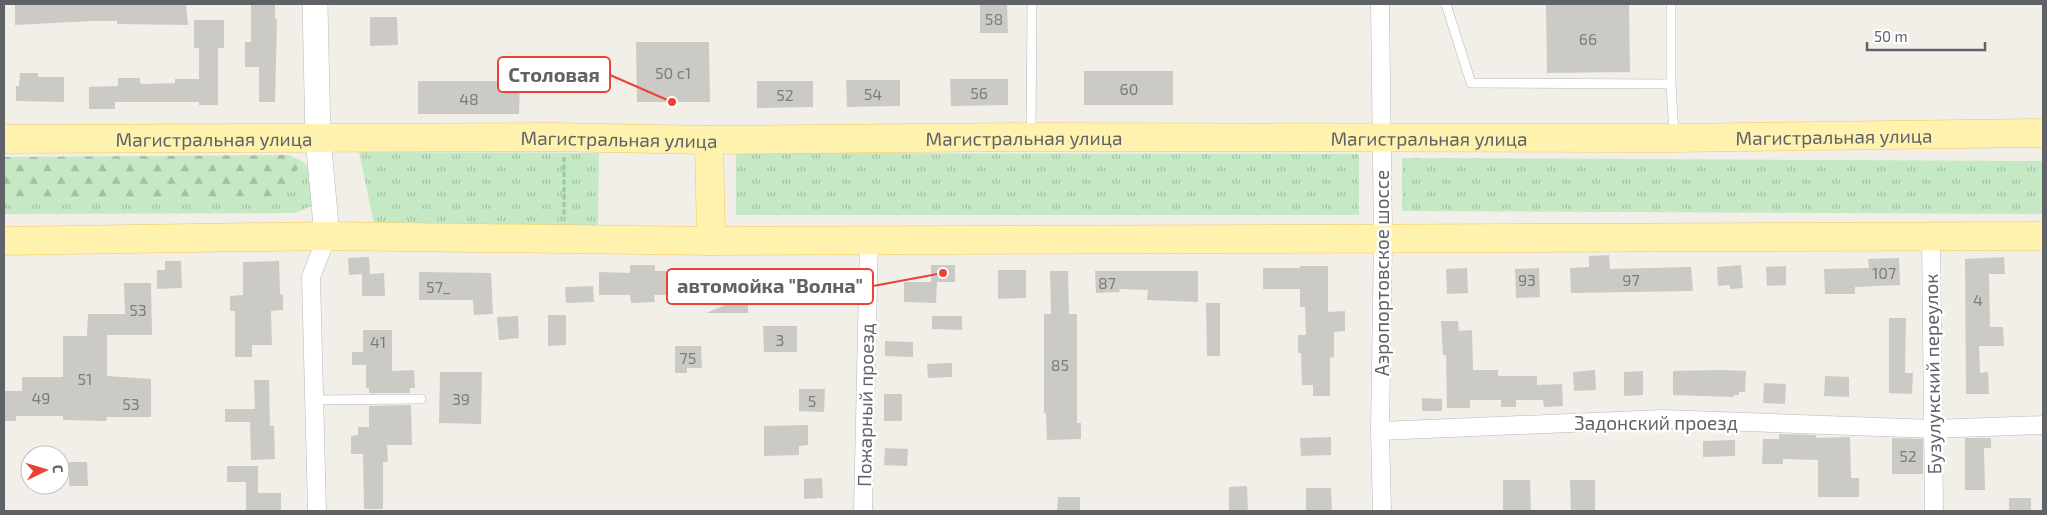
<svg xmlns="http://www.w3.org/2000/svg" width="2047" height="515" font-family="'Exo 2',sans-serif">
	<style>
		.grass { fill: url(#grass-tufts) }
		.forest { fill: url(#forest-firs) }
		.building { fill: #cccac5 }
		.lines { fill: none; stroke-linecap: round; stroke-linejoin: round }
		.lane-casing { stroke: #b5b8bc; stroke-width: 10 }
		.street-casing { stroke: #b5b8bc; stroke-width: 19 }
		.secondary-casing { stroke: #b6babf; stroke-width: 26 }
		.primary-casing { stroke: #f2c960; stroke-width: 29 }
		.path { stroke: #9cc7a9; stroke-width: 3; stroke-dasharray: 5 2.5; stroke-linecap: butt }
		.lane { stroke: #fff; stroke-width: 9 }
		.street { stroke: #fff; stroke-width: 18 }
		.secondary { stroke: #fff; stroke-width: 25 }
		.primary { stroke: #fff2af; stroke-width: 28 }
		.labels { text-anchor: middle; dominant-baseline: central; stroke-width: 5; stroke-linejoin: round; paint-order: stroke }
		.number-label { font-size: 16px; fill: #7a7d7f }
		.street-label { font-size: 19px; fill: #5f6368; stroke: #fff }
		.leader { fill: none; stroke: #ea4335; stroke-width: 2 }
		.callout-dot { fill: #ea4335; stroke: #fff; stroke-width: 2 }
		.callout { fill: #fff; stroke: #ea4335; stroke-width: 2 }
		.callout-label { font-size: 20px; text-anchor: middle; font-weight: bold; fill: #5f6368 }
	</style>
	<defs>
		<pattern id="grass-tufts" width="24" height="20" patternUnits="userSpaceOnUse" patternTransform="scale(1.25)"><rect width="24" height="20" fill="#c5e8c5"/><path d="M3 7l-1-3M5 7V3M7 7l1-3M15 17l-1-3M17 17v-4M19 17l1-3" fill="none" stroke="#a3c0a4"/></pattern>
		<pattern id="forest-firs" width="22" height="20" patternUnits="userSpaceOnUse" patternTransform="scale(1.25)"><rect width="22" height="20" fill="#c5e8c5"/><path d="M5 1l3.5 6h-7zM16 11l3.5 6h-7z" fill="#a3c0a4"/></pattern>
	</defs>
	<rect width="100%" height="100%" fill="#f1efe8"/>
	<path class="grass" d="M359 152 599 153 598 226 374 224Z
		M736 153 1359 154V215H736Z
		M1402 158 2043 161V214L1402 211Z
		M303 162 313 172 314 205 295 213 4 214V198L276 199Z"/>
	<path class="forest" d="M289 155 303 162 276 199 4 198V157Z"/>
	<path class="building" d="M15 4H186L188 25 117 24V21H92L15 25Z
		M251 4H275V19H277L275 102H259V67H245V42H251Z
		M980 4H1007L1008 33H980Z
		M1546 4H1629L1630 72 1547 73Z
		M370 17H397L398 45 370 46Z
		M194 20H224V48H218V105H199V102H115V109H89V87L118 86V78H140V83L143 84 175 83V79H199V48H194Z
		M636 42H709L710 102H637Z
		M1084 71H1173V105H1084Z
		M20 73H38V77H64V102L16 101V86H19Z
		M950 79H1008V105L951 106Z
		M846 80H900V106L847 107Z
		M418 81H520L519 114H418Z
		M757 81H813V107L757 108Z
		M1609 255 1610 269 1691 267 1693 291 1571 293 1570 268 1589 267V256Z
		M369 257 370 274 384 273 385 296H362V274L349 275 348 258Z
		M2004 257 2005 274H1989L1990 327H2003L2004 346H1979L1980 373 1988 372 1989 394H1966L1965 259Z
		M1899 258 1900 285 1855 287V294H1825L1824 269 1869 268 1868 259Z
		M165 261H181L182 288 157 289V270H165Z
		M279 261 280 295 283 294V310L271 311 272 345H252V357H235V311H230V296L243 295V262Z
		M630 265H655V271H701V295H654L655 302 631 303 630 295H599V272L630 273Z
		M931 265H955V282H931Z
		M1741 265 1743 288 1730 289V285L1718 286 1717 267Z
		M1300 266H1328V312L1345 311V331L1334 332V357L1330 358V396H1313V385H1302L1301 353H1298V335H1306L1305 307H1300V289H1263V268H1300Z
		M1786 266V285L1767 286 1766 267Z
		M1467 268 1468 293 1447 294 1446 269Z
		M1539 268 1540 297 1516 298 1515 269Z
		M998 270H1026V298L998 299Z
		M1050 271H1068L1069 314H1077V423H1081V439L1047 440 1046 413H1044V314H1051Z
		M1095 271H1198V302L1147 300 1148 290 1119 289 1120 292 1096 293Z
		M419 272 491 273 493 314 474 315 473 300H419Z
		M765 275 766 302H748V313H706L732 302V276Z
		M904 282H937L936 303 904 302Z
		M124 283H151L152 335H107V376L151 379V417H107L106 421 63 420V416H16V421H4V391H22V377H63V336H87L88 314H125Z
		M593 286 594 302 566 303 565 287Z
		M1206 303H1220V356H1207Z
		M548 315H566V345L548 346Z
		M518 316 519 338 499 340 497 317Z
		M932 316H962V330L932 329Z
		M1889 318H1906L1905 373H1913L1912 394 1889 393Z
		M1441 321H1458L1459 331 1472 330 1473 370H1498V376H1537V385L1562 384 1563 406 1544 407 1543 400H1516V407H1501V400H1470V408H1447L1446 355H1443Z
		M763 326H797V352H764Z
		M363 330H392V371L414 370 415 388H410V393H369V388H366V365H352V352H363Z
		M885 341 913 342V357L885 356Z
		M675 346H701L702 368H687V373H675Z
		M952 363V377L928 378 927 364Z
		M1595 370 1596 390 1574 391 1573 372Z
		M1719 370 1746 371 1745 392H1739V395H1734V397L1673 395V371Z
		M1643 371V395L1624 396V372Z
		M440 372H482L481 424 439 423Z
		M1825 376 1849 377V397L1824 396Z
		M254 380H269L270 426H274L275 459 251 460 250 422H225V409H255Z
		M1764 383 1786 384 1785 404 1763 403Z
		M799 389H825L824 412 799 411Z
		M884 394H902V421H884Z
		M1422 398 1442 399V411H1422Z
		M411 405 412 445H387L388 462H383V509H364L363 454H351V436L358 435V427H369V406Z
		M808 425V445L799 446V455L764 456V426Z
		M1779 434 1816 435V438L1850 437 1851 478H1859V497H1818V460L1783 459V464H1762L1763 439H1779Z
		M1331 437V455L1301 456 1300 438Z
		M1892 438 1923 439V474H1892Z
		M1965 438H1991V448H1984L1985 490H1965Z
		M1735 440V456L1703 457V441Z
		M885 448 908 449 907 466 884 465Z
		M69 462H87L88 486H69Z
		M227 466H258V493H281V511H246V482H227Z
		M822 478 823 498 804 499V479Z
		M1503 480H1530L1531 511H1503Z
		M1570 480H1595V511H1571Z
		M1247 486 1248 511H1229V487Z
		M1306 488H1331L1332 511H1306Z
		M1058 497H1080V511H1057Z
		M2009 498H2031V511H2009Z"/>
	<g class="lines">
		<g class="lane-casing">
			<path id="lane" d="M1446 4 1471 83 1671 84
				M1671 4V84L1674 135
				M1031 133 1032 4
				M314 400 421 399"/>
		</g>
		<g class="street-casing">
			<path id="street" d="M1380 4 1383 239 1380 431 1382 511
				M1931 236 1934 511
				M1380 431 1663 419 1933 429 2043 425
				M317 511 311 277 327 236
				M863 511 869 239"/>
		</g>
		<g class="secondary-casing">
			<path id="secondary" d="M315 4 318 138 327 236"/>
		</g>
		<g class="primary-casing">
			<g id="primary">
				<path id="s1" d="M4 139 552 137 709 140 1031 137 1674 138 2043 133"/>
				<path d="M709 140 711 241"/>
				<path d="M4 241 327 236 711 241 2043 236"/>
			</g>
		</g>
		<path class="path" d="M564 157V218"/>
		<use href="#lane" class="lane"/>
		<use href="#street" class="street"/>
		<use href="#secondary" class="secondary"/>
		<use href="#primary" class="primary"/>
	</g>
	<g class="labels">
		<g class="number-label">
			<text x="994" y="18">58</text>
			<text x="1588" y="38">66</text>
			<text x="673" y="72">50 с1</text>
			<text x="1129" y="88">60</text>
			<text x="979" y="92">56</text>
			<text x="873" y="93">54</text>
			<text x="785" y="94">52</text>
			<text x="469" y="98">48</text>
			<text x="1884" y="272">107</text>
			<text x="1527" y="279">93</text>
			<text x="1631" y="279">97</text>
			<text x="1107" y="282">87</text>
			<text x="438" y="286">57_</text>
			<text x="1978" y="299">4</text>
			<text x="138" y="309">53</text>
			<text x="780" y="339">3</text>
			<text x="378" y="341">41</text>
			<text x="688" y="357">75</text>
			<text x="1060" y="364">85</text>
			<text x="85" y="378">51</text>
			<text x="41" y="397">49</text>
			<text x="461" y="398">39</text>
			<text x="812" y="400">5</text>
			<text x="131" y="403">53</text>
			<text x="1908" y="455">52</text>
		</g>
		<g class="street-label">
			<text stroke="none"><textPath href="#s1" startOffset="1830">Магистральная улица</textPath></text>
			<text stroke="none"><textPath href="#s1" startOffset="210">Магистральная улица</textPath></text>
			<text stroke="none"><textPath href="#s1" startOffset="615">Магистральная улица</textPath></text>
			<text stroke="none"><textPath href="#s1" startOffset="1020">Магистральная улица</textPath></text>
			<text stroke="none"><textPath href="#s1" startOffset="1425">Магистральная улица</textPath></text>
			<text transform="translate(1381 273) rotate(-90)">Аэропортовское шоссе</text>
			<text transform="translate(1932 374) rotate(-91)">Бузулукский переулок</text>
			<text transform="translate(865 405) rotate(-89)">Пожарный проезд</text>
			<text x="1656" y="422">Задонский проезд</text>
		</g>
	</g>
	<path class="leader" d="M672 102L610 75M943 273L873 286"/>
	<g class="callout-dot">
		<circle cx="672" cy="102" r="5"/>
		<circle cx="943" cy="273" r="5"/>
	</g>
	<g class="callout">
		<rect x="498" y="57" width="112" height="35" rx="5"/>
		<rect x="667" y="269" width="206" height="35" rx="5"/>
	</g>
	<g class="callout-label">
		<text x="554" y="82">Столовая</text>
		<text x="770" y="293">автомойка "Волна"</text>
	</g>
	<rect width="2047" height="515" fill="none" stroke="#5f6368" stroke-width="10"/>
	<g transform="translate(45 470) rotate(85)"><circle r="24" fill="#ffffff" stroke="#bfc1c3"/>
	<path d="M0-4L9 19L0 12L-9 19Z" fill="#ea4335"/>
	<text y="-8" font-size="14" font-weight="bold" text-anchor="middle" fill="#5f6368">С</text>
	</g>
	<path d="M1867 42v8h118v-8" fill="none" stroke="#5f6368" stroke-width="2.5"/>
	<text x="1874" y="42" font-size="15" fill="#5f6368" stroke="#ffffff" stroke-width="4" paint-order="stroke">50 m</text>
</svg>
